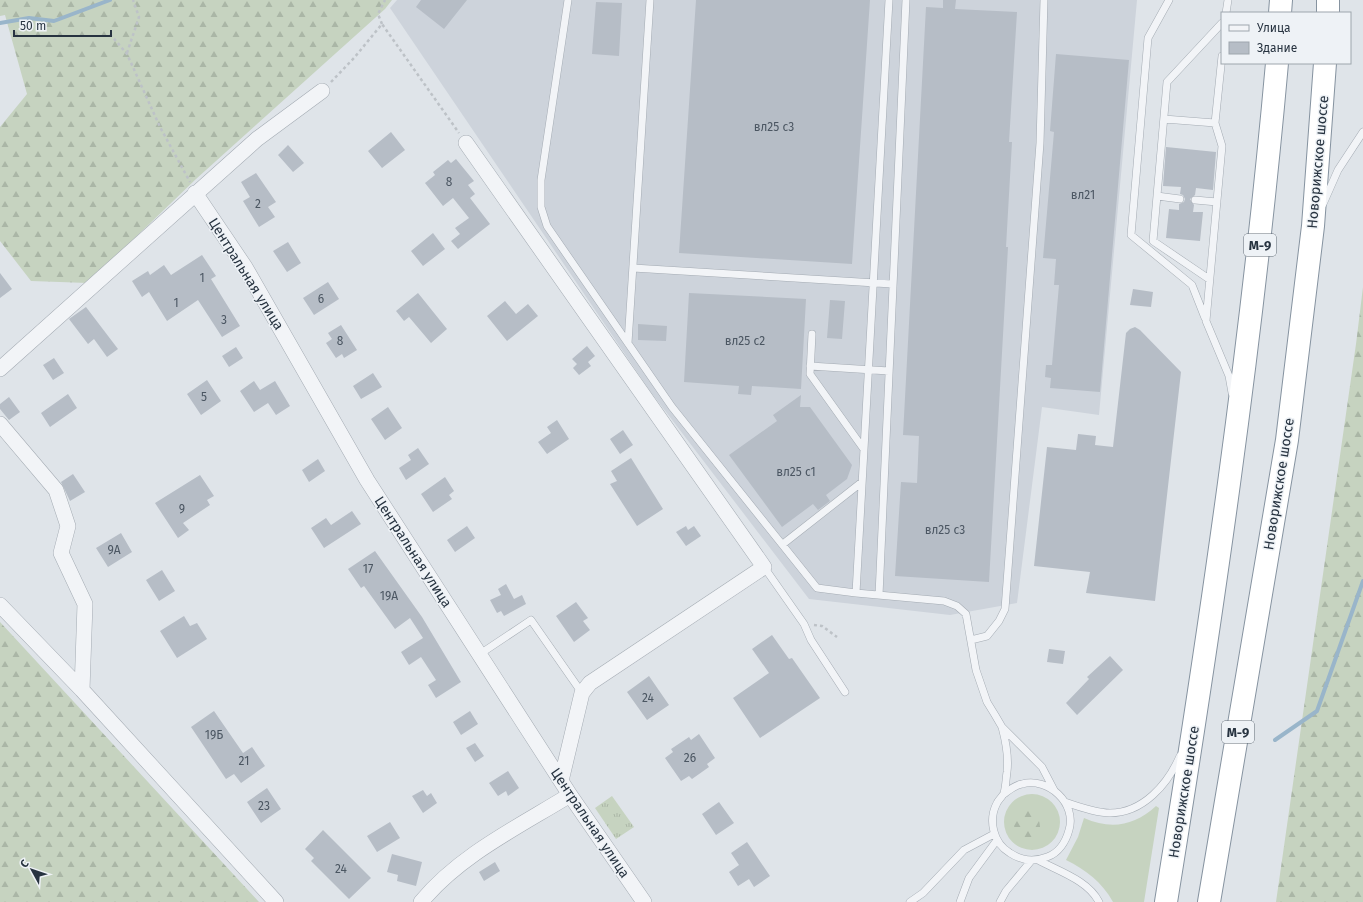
<svg xmlns="http://www.w3.org/2000/svg" width="1363" height="902" font-family="'Fira Sans',sans-serif">
	<style>
		.built { fill: #cdd3db }
		.grass { fill: #c6d3c0 }
		.forest { fill: url(#forest-firs) }
		.park { fill: url(#park-tufts) }
		.lines { fill: none; stroke-linecap: round; stroke-linejoin: round }
		.stream { stroke: #99b5ca; stroke-width: 4 }
		.building { fill: #b6bdc6 }
		.service-casing { stroke: #a4abb3; stroke-width: 8 }
		.minor-casing { stroke: #a4abb3; stroke-width: 16 }
		.motorway-casing { stroke: #8693a0; stroke-width: 24 }
		.path { stroke: #bdc2c7; stroke-width: 2.5; stroke-dasharray: 3 3; stroke-linecap: butt }
		.service { stroke: #f2f4f7; stroke-width: 7 }
		.minor { stroke: #f2f4f7; stroke-width: 15 }
		.motorway { stroke: #fff; stroke-width: 22 }
		.labels { text-anchor: middle; dominant-baseline: central; stroke-width: 3; stroke-linejoin: round; paint-order: stroke }
		.number-label { font-size: 12px; fill: #4b5662 }
		.shield { fill: #eef2f6; stroke: #636c77; stroke-width: 1 }
		.shield-label { font-size: 13px; font-weight: bold; fill: #273340 }
		.street-label { font-size: 14px; fill: #273340; stroke: #eef2f6 }
	</style>
	<defs>
		<pattern id="forest-firs" width="22" height="20" patternUnits="userSpaceOnUse"><rect width="22" height="20" fill="#c6d3c0"/><path d="M5 1l3.5 6h-7zM16 11l3.5 6h-7z" fill="#aab6a6"/></pattern>
		<pattern id="park-tufts" width="24" height="20" patternUnits="userSpaceOnUse"><rect width="24" height="20" fill="#c6d3c0"/><path d="M3 7l-1-3M5 7V3M7 7l1-3M15 17l-1-3M17 17v-4M19 17l1-3" fill="none" stroke="#aab6a6"/></pattern>
	</defs>
	<rect width="100%" height="100%" fill="#dfe4e9"/>
	<path class="built" d="M397 0H1137L1099 415 1042 407 1017 603 950 615 809 599 650 391 390 8Z"/>
	<path class="grass" d="M1004 822a28 28 0 1 1 56 0a28 28 0 1 1-56 0Z
		M1156 806 1159 808 1144 902H1113C1102 882 1086 870 1066 860L1078 837 1084 818C1111 830 1134 826 1156 806Z"/>
	<path class="forest" d="M0 0H392L385 9 196 179 88 283 31 281 0 241V127L27 94 5 15 0 16Z
		M1363 287V902H1276L1356 344Z
		M0 622 259 902H0Z
		M1033 808 1038 812 1041 834C1036 837 1026 839 1021 840L1016 835 1013 821 1019 811H1026Z"/>
	<path class="park" d="M612 796 634 827 616 839 595 808Z"/>
	<g class="lines">
		<path class="stream" d="M0 23 29 18 54 21 110 0
			M1275 740 1317 711 1363 581"/>
	</g>
	<path class="building" d="M421 0H467L444 29 416 7Z
		M696 0H870L852 264 679 253Z
		M943 0H956L955 9 1017 12 1009 142H1012L1006 247H1008L989 582 895 576 901 482 917 483 919 436 903 435 926 7 943 8Z
		M596 2 622 3 619 56 592 54Z
		M1056 54 1129 60 1100 392 1050 388 1051 378 1045 377 1046 365H1052L1059 285H1054L1056 259 1043 258 1054 132 1050 131Z
		M391 132 405 150 382 168 368 151Z
		M288 145 304 163 293 172 278 155Z
		M1166 147 1216 152 1213 190 1196 188 1195 195 1190 199 1194 205 1193 212H1203L1200 241 1166 238 1169 209 1179 210V204L1184 202 1185 199 1183 195 1180 194 1181 187 1163 186Z
		M456 159 474 181 468 185 475 194 470 198 490 224 458 249 451 241 460 234 455 228 469 218 453 198 443 206 425 183 435 175 433 172 448 160 451 163Z
		M256 173 276 202 268 207 275 217 259 227 243 201 250 197 241 182Z
		M433 233 445 249 423 266 411 251Z
		M288 242 301 263 287 272 273 251Z
		M202 255 216 276 211 279 240 326 222 337 198 300 167 321 149 292 142 297 132 281 148 271 150 275 164 265 171 275Z
		M0 273 12 289 0 298Z
		M328 282 339 299 314 315 303 298Z
		M1133 289 1153 292 1151 307 1130 305Z
		M418 293 447 329 431 343 409 317 404 321 396 311Z
		M689 293 806 299 801 389 752 386 751 395 738 394 739 386 684 382Z
		M830 300 845 301 842 339 827 338Z
		M505 301 516 314 528 304 538 316 507 341 487 316Z
		M86 307 118 349 107 357 94 339 88 344 69 319Z
		M638 324 667 326 666 341 638 340Z
		M341 325 357 350 344 358 342 354 336 358 326 343 332 339 328 333Z
		M1135 327 1140 330 1181 372 1155 601 1086 593 1090 572 1034 566 1047 447 1076 450 1078 434 1096 436 1095 445 1113 447 1126 333 1130 329Z
		M587 346 595 356 588 362 591 366 579 375 573 368 577 364 572 359Z
		M236 347 243 358 229 367 222 356Z
		M54 358 64 373 53 380 43 365Z
		M373 373 382 387 361 399 353 386Z
		M207 380 221 401 201 415 187 394Z
		M254 381 260 390 275 381 290 406 276 415 268 403 254 412 240 391Z
		M68 394 77 408 50 427 41 413Z
		M801 395 800 407H810L852 465 847 479 826 495 830 501 818 510 813 504 782 527 729 455 777 421 773 415Z
		M9 397 20 412 9 420 0 409V404Z
		M388 407 402 428 385 440 371 419Z
		M557 420 569 439 547 454 538 442 551 433 547 427Z
		M623 430 633 445 620 454 610 439Z
		M418 448 429 464 406 480 399 468 411 460 408 455Z
		M631 458 663 509 637 526 610 484 617 481 611 471Z
		M318 459 325 471 309 482 302 470Z
		M73 474 85 492 70 501 61 482Z
		M200 475 214 496 207 500 210 505 183 523 189 530 178 538 155 503Z
		M445 477 454 491 449 495 452 499 433 512 421 494Z
		M352 511 361 524 324 548 311 528 326 518 331 525Z
		M467 526 475 538 455 552 447 540Z
		M686 526 688 530 694 526 701 536 686 546 676 532Z
		M121 533 132 552 108 567 96 548Z
		M375 551 422 617 461 682 436 698 428 685 436 680 421 657 409 665 401 652 423 638 410 618 395 629 364 586 361 588 348 569Z
		M162 570 175 591 159 601 146 580Z
		M506 584 514 599 522 595 526 604 504 616 501 611 497 613 490 600 501 595 498 589Z
		M576 602 588 618 583 621 590 630 574 642 556 616Z
		M184 616 190 626 197 623 207 639 177 658 160 631Z
		M772 635 789 659 792 658 820 698 760 738 733 698 769 673 752 649Z
		M1049 649 1065 651 1063 664 1047 662Z
		M1110 656 1123 670 1077 715 1066 703 1089 679 1087 677Z
		M649 676 669 705 647 720 627 692Z
		M214 711 243 753 252 747 265 766 241 783 234 774 226 779 191 727Z
		M470 711 478 724 461 735 453 722Z
		M699 734 715 758 707 764 709 767 692 779 689 776 681 781 665 758 673 752 671 749 689 737 691 740Z
		M475 743 484 756 475 762 466 748Z
		M508 771 519 788 508 796 506 791 498 796 489 783Z
		M267 788 281 809 261 823 247 802Z
		M423 790 427 796 431 793 437 803 423 813 412 796Z
		M719 802 734 823 716 835 702 814Z
		M390 822 400 838 377 852 367 836Z
		M323 830 371 878 349 899 311 861 314 858 305 849Z
		M747 842 770 876 754 887 749 879 738 886 729 872 739 865 731 853Z
		M392 854 422 862 416 886 397 881 398 875 387 872Z
		M495 862 500 871 484 881 479 872Z"/>
	<g class="lines">
		<g class="service-casing">
			<path id="service" d="M568 0 541 180V207L547 226 672 407 817 588 856 593
				M889 0 856 593 944 601 957 606 966 614 976 670 987 702 995 715 1002 727 1042 767 1054 790
				M1169 0 1148 38 1131 235 1192 285 1205 318
				M1226 13 1228 0
				M1222 56 1215 123 1222 146 1206 321 1229 376 1232 393
				M1164 119 1215 123
				M1157 196 1180 199
				M1195 200 1217 202
				M1323 204 1338 170 1363 132
				M633 268 892 284
				M1209 279 1153 241 1167 82 1222 23
				M812 334 810 374 863 448
				M628 343 650 0
				M810 366 889 371
				M783 544 862 482
				M764 567 804 624 811 640 845 692
				M879 595 906 0
				M971 640 987 636 999 621 1005 609 1040 143 1044 0
				M480 654 531 620 582 693
				M1002 727C1006 742 1009 756 1007 772 1006 778 1006 786 1004 793 1003 796 999 799 997 803 988 820 993 843 1010 853 1022 861 1034 862 1047 857 1059 853 1066 841 1069 830 1077 803 1048 777 1022 784 1015 785 1009 790 1004 794
				M1065 802C1079 807 1096 813 1110 813 1143 813 1168 784 1180 756
				M1038 860C1058 871 1088 880 1099 902
				M910 902 923 893 964 850 994 834
				M960 902 969 878 997 840
				M1000 902 1006 891 1031 861"/>
		</g>
		<g class="minor-casing">
			<path id="minor" d="M466 143 764 567 590 683 582 693 561 781
				M195 193 245 267 367 480 570 795 644 902
				M0 369 257 139 322 91
				M0 424 56 490 68 526 61 553 85 604 82 690
				M0 605 82 690 276 902
				M421 902C460 855 518 827 570 795"/>
		</g>
		<g class="motorway-casing">
			<path id="motorway" d="M1280 13 1281 0
				M1328 13V0
				M1166 902C1211 623 1252 344 1277 63
				M1209 902 1287 440 1313 226 1325 63"/>
		</g>
		<path class="path" d="M382 24 378 14 385 0
			M110 34 127 54 160 127 190 182
			M127 53 139 17 133 0
			M331 82 354 58 382 24 459 133
			M814 625 822 626 837 637"/>
		<use href="#service" class="service"/>
		<use href="#minor" class="minor"/>
		<use href="#motorway" class="motorway"/>
	</g>
	<g class="labels">
		<g class="number-label">
			<text x="774" y="127">вл25 с3</text>
			<text x="449" y="182">8</text>
			<text x="1083" y="195">вл21</text>
			<text x="258" y="204">2</text>
			<text x="202" y="278">1</text>
			<text x="321" y="299">6</text>
			<text x="176" y="303">1</text>
			<text x="224" y="320">3</text>
			<text x="340" y="341">8</text>
			<text x="745" y="341">вл25 с2</text>
			<text x="204" y="397">5</text>
			<text x="796" y="472">вл25 с1</text>
			<text x="182" y="509">9</text>
			<text x="945" y="530">вл25 с3</text>
			<text x="114" y="550">9А</text>
			<text x="368" y="569">17</text>
			<text x="389" y="596">19А</text>
			<text x="648" y="698">24</text>
			<text x="214" y="735">19Б</text>
			<text x="690" y="758">26</text>
			<text x="244" y="761">21</text>
			<text x="264" y="806">23</text>
			<text x="341" y="869">24</text>
		</g>
		<g class="shield">
			<rect x="1244" y="234" width="32" height="22" rx="3"/>
			<rect x="1222" y="721" width="32" height="22" rx="3"/>
		</g>
		<g class="shield-label">
			<text x="1260" y="245">М-9</text>
			<text x="1238" y="732">М-9</text>
		</g>
		<g class="street-label">
			<text transform="translate(1318 162) rotate(-85)">Новорижское шоссе</text>
			<text transform="translate(246 274) rotate(58)">Центральная улица</text>
			<text transform="translate(1279 484) rotate(-81)">Новорижское шоссе</text>
			<text transform="translate(413 552) rotate(57)">Центральная улица</text>
			<text transform="translate(1184 792) rotate(-81)">Новорижское шоссе</text>
			<text transform="translate(590 823) rotate(56)">Центральная улица</text>
		</g>
	</g>
	<rect x="1221" y="12" width="130" height="52" fill="#eef2f6" stroke="#9ea6ad"/>
	<rect x="1229" y="25" width="20" height="6" fill="#f2f4f7" stroke="#9ea6ad"/>
	<text x="1257" y="32" font-size="12" fill="#273340">Улица</text>
	<rect x="1229" y="42" width="20" height="12" fill="#b6bdc6" stroke="#9ea6ad"/>
	<text x="1257" y="52" font-size="12" fill="#273340">Здание</text>
	<g transform="translate(32 870) rotate(310)" stroke="#eef2f6" stroke-width="3" paint-order="stroke">
	<path d="M0-3L7 15L0 10L-7 15Z" fill="#273340"/>
	<text y="-6" font-size="11" font-weight="bold" text-anchor="middle" fill="#273340">С</text>
	</g>
	<path d="M14 30v6h97v-6" fill="none" stroke="#273340" stroke-width="2"/>
	<text x="20" y="30" font-size="12" fill="#273340" stroke="#eef2f6" stroke-width="3" paint-order="stroke">50 m</text>
</svg>
